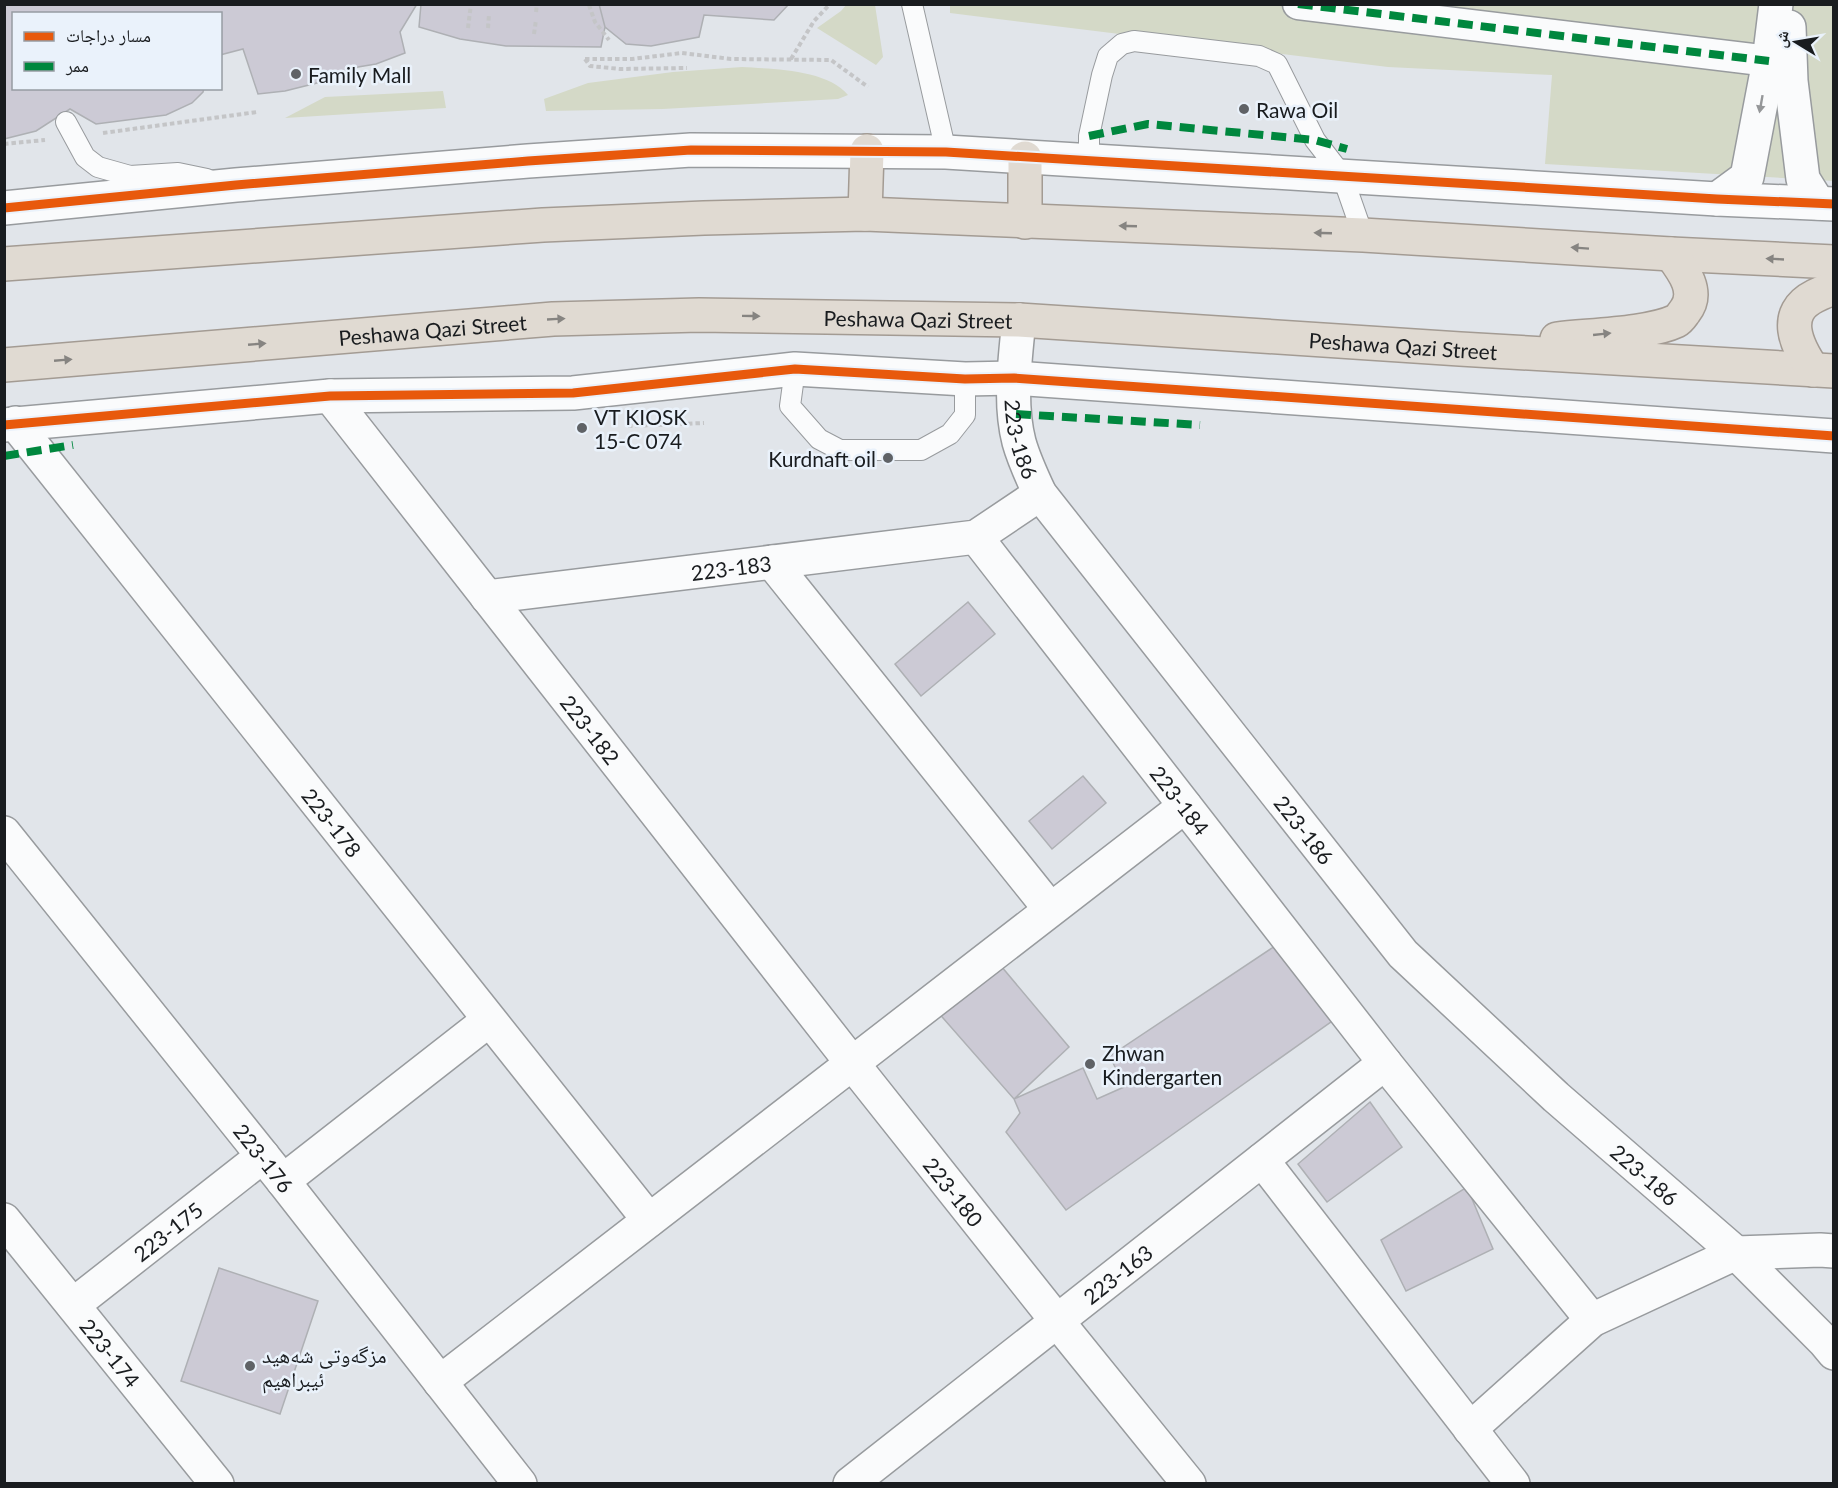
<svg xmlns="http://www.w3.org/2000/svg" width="1838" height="1488" font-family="Lato,'Noto Naskh Arabic',sans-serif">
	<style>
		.green { fill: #d4d9c7 }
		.building { fill: #cccad5; stroke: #aeb0b4; stroke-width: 1.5 }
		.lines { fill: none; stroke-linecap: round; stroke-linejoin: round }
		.service-casing { stroke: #989b9e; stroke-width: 22 }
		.pedestrian-casing { stroke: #989b9e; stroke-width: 33 }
		.minor-casing { stroke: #989b9e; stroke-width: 36 }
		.tertiary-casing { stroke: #989b9e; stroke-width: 36 }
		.trunk-casing { stroke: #a39b93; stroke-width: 36 }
		.path { stroke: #c4c5c7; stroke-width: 4; stroke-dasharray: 4.5 3; stroke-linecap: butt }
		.service { stroke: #fafbfc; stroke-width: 20 }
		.pedestrian { stroke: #fafbfc; stroke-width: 30 }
		.minor { stroke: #fafbfc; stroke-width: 33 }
		.tertiary { stroke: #fafbfc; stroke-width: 33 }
		.trunk { stroke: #e0dad2; stroke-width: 33 }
		.quiet { stroke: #00873e; stroke-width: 8; stroke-dasharray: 15 8; stroke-linecap: butt }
		.cycleway-casing { stroke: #eaf2fb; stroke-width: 13 }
		.cycleway { stroke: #e8590c; stroke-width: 9 }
		.oneway { fill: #959799 }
		.oneway2 { fill: #868481 }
		.poi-dot { fill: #5f6266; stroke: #eaf2fb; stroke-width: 2 }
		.labels { text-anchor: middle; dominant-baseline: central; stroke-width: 5; stroke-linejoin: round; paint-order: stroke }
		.poi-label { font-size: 21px; fill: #191c1f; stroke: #eaf2fb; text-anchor: start }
		.street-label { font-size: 21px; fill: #191c1f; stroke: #eaf2fb }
	</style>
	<rect width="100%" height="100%" fill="#e1e5ea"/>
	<path class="green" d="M847 4 875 5 883 57 876 65 817 28 841 11Z
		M950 5H1833V181L1545 164 1552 75 1388 67 950 13Z
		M742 67C772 69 827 69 848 95L838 99 663 109 546 111 544 99 588 83 673 72Z
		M443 91 446 108 285 118 325 97Z"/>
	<path class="building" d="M4 4H417L400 32 405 53 376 64 358 67 321 82 285 91 258 94 243 49 220 55V14H14V88H204L203 92 192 103 166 115 96 124 70 109 36 131 4 139Z
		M421 4H599L605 27 601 47 506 46 460 39 419 27Z
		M599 4H789L774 20 704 15 699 37 651 46 626 44 605 27Z
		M968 602 995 634 921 696 895 664Z
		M1083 776 1106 803 1052 849 1029 821Z
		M1287 938 1345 1012 1066 1210 1006 1132 1020 1113 1014 1099 1083 1068 1097 1099 1124 1087 1110 1056Z
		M996 960 1069 1047 1014 1099 936 1010Z
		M1370 1102 1402 1147 1327 1202 1298 1164Z
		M1467 1187 1493 1249 1406 1291 1381 1240Z
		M219 1268 318 1301 280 1414 181 1381Z"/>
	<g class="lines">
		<g class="service-casing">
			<path id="service" d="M912 4 946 152
				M66 122 85 157 98 167 130 176 178 173 207 179
				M1089 161V136L1102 75 1108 56 1122 44 1134 41 1259 56 1277 64 1315 140 1342 175 1363 235
				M795 369 790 406 819 439 840 450H921L950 434 965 415V379"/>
		</g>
		<g class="pedestrian-casing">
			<path id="pedestrian" d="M1298 4 1769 61"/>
		</g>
		<g class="minor-casing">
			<g id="minor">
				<path d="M1789 27 1791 81 1803 179 1818 203"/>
				<path d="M1717 199 1747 177 1769 61 1776 4"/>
				<path id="s1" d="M1019 320C1015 360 1009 403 1019 442 1024 460 1032 477 1040 494L1403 954 1556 1097 1736 1253 1824 1341 1834 1353"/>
				<path id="s2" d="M330 396 852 1063 1057 1321 1189 1484"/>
				<path id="s3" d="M15 423 649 1220"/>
				<path id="s4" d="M976 537 1385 1063 1592 1320"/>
				<path d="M772 562 1050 909"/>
				<path id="s5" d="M487 597 976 537 1040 494"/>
				<path id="s6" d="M4 833 283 1181 520 1484"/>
				<path d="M1262 1160 1513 1484"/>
				<path d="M283 1181 489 1020"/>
				<path id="s7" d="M4 1220 217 1484"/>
				<path id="s8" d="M73 1305 263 1156"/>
				<path d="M440 1382 1185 806"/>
				<path d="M1470 1429 1592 1320 1736 1253 1820 1250 1834 1251"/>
				<path id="s9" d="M850 1484 1385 1063"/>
			</g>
		</g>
		<g class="tertiary-casing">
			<path id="tertiary" d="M4 208 236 185 528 161 691 150 946 152 1717 199 1834 204
				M4 425 330 396 573 393 795 369 965 379 1014 378 1834 436"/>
		</g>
		<g class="trunk-casing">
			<g id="trunk">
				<path d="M865 214 867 151"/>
				<path d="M1025 222V158"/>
				<path d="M4 264 543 225 704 218 865 214 1363 235 1671 254 1834 262"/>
				<path d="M1557 339C1589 335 1649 334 1676 321 1680 319 1682 315 1685 311 1700 292 1683 270 1671 254"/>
				<path id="s10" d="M4 365 553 319 699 315 1019 320 1460 349 1834 371"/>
				<path d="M1813 370C1796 345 1781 313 1815 296 1821 293 1827 290 1834 289"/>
			</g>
		</g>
		<path class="path" d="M589 5 595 22 609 40
			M490 6V4
			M536 12 537 4
			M468 28 471 4
			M488 28 489 14
			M534 34 536 20
			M585 59H632L682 53 731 59 831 60 868 87
			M585 59 590 66 620 69 687 68
			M791 59 814 21 830 4
			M103 133 257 112
			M4 144 45 140
			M628 426 704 423"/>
		<use href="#service" class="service"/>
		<use href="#pedestrian" class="pedestrian"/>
		<use href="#minor" class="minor"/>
		<use href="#tertiary" class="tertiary"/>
		<use href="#trunk" class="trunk"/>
		<path class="quiet" d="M1298 4 1769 61
			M1089 136 1148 124 1315 140 1347 149
			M1016 414 1200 425
			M4 456 73 445"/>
		<g class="cycleway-casing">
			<path id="cycleway" d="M4 208 236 185 528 161 691 150 946 152 1717 199 1834 204
				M4 425 330 396 573 393 795 369 965 379 1014 378 1834 436"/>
		</g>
		<use href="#cycleway" class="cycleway"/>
	</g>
	<defs><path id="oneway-solid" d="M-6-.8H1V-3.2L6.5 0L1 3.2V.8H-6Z" transform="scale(1.5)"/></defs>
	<use class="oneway" href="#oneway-solid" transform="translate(1761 104) rotate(100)"/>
	<g class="oneway2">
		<use href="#oneway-solid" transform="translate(1128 226) rotate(-178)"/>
		<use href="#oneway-solid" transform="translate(1323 233) rotate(-178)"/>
		<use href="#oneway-solid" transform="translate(1580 248) rotate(-176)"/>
		<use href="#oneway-solid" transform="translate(1775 259) rotate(-177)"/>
		<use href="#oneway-solid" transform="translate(751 316) rotate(1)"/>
		<use href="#oneway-solid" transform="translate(556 319) rotate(-3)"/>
		<use href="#oneway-solid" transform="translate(1602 334) rotate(-6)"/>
		<use href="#oneway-solid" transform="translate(257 344) rotate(-5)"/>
		<use href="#oneway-solid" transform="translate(63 360) rotate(-5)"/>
	</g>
	<g class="poi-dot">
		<circle cx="296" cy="74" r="6"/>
		<circle cx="1244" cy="109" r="6"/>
		<circle cx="582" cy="428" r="6"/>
		<circle cx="888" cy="458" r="6"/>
		<circle cx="1090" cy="1064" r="6"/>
		<circle cx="250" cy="1366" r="6"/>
	</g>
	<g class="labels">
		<g class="poi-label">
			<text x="308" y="74">Family Mall</text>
			<text x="1256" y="109">Rawa Oil</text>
			<text x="594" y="416">VT KIOSK<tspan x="594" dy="24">15-C 074</tspan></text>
			<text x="876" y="458" text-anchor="end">Kurdnaft oil</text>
			<text x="1102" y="1052">Zhwan<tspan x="1102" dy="24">Kindergarten</tspan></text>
			<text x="262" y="1354">مزگەوتی شەهید<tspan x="262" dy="24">ئیبراهیم</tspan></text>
		</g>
		<g class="street-label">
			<text stroke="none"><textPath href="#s10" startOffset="916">Peshawa Qazi Street</textPath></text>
			<text stroke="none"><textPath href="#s10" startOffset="430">Peshawa Qazi Street</textPath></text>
			<text stroke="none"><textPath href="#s10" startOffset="1402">Peshawa Qazi Street</textPath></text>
			<text stroke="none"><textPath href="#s1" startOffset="120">223-186</textPath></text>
			<text stroke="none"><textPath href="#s5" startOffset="246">223-183</textPath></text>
			<text stroke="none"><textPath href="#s2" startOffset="423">223-182</textPath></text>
			<text stroke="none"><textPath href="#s4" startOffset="333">223-184</textPath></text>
			<text stroke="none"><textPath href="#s3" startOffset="510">223-178</textPath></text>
			<text stroke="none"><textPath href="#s1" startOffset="606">223-186</textPath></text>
			<text stroke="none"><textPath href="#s6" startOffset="416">223-176</textPath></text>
			<text stroke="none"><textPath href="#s1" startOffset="1092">223-186</textPath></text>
			<text stroke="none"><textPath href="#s2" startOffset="1011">223-180</textPath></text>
			<text stroke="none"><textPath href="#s8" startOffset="120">223-175</textPath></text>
			<text stroke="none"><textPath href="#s9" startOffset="340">223-163</textPath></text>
			<text stroke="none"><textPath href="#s7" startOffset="170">223-174</textPath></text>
		</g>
	</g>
	<rect width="1838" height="1488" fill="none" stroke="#191c1f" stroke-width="12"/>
	<rect x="12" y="12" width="210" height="78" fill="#eaf2fb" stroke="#969ca3" stroke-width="1.5"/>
	<rect x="24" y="32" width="30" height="9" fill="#e8590c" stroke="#969ca3" stroke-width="1.5"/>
	<text x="66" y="42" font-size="18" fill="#191c1f">مسار دراجات</text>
	<rect x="24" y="62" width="30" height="9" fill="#00873e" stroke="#969ca3" stroke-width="1.5"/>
	<text x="66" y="72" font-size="18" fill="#191c1f">ممر</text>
	<g transform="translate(1796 42) rotate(281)" stroke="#eaf2fb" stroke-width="4.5" paint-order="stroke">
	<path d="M0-4.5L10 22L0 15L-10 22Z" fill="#191c1f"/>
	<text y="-9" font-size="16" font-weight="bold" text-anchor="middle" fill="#191c1f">ش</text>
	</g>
</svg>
